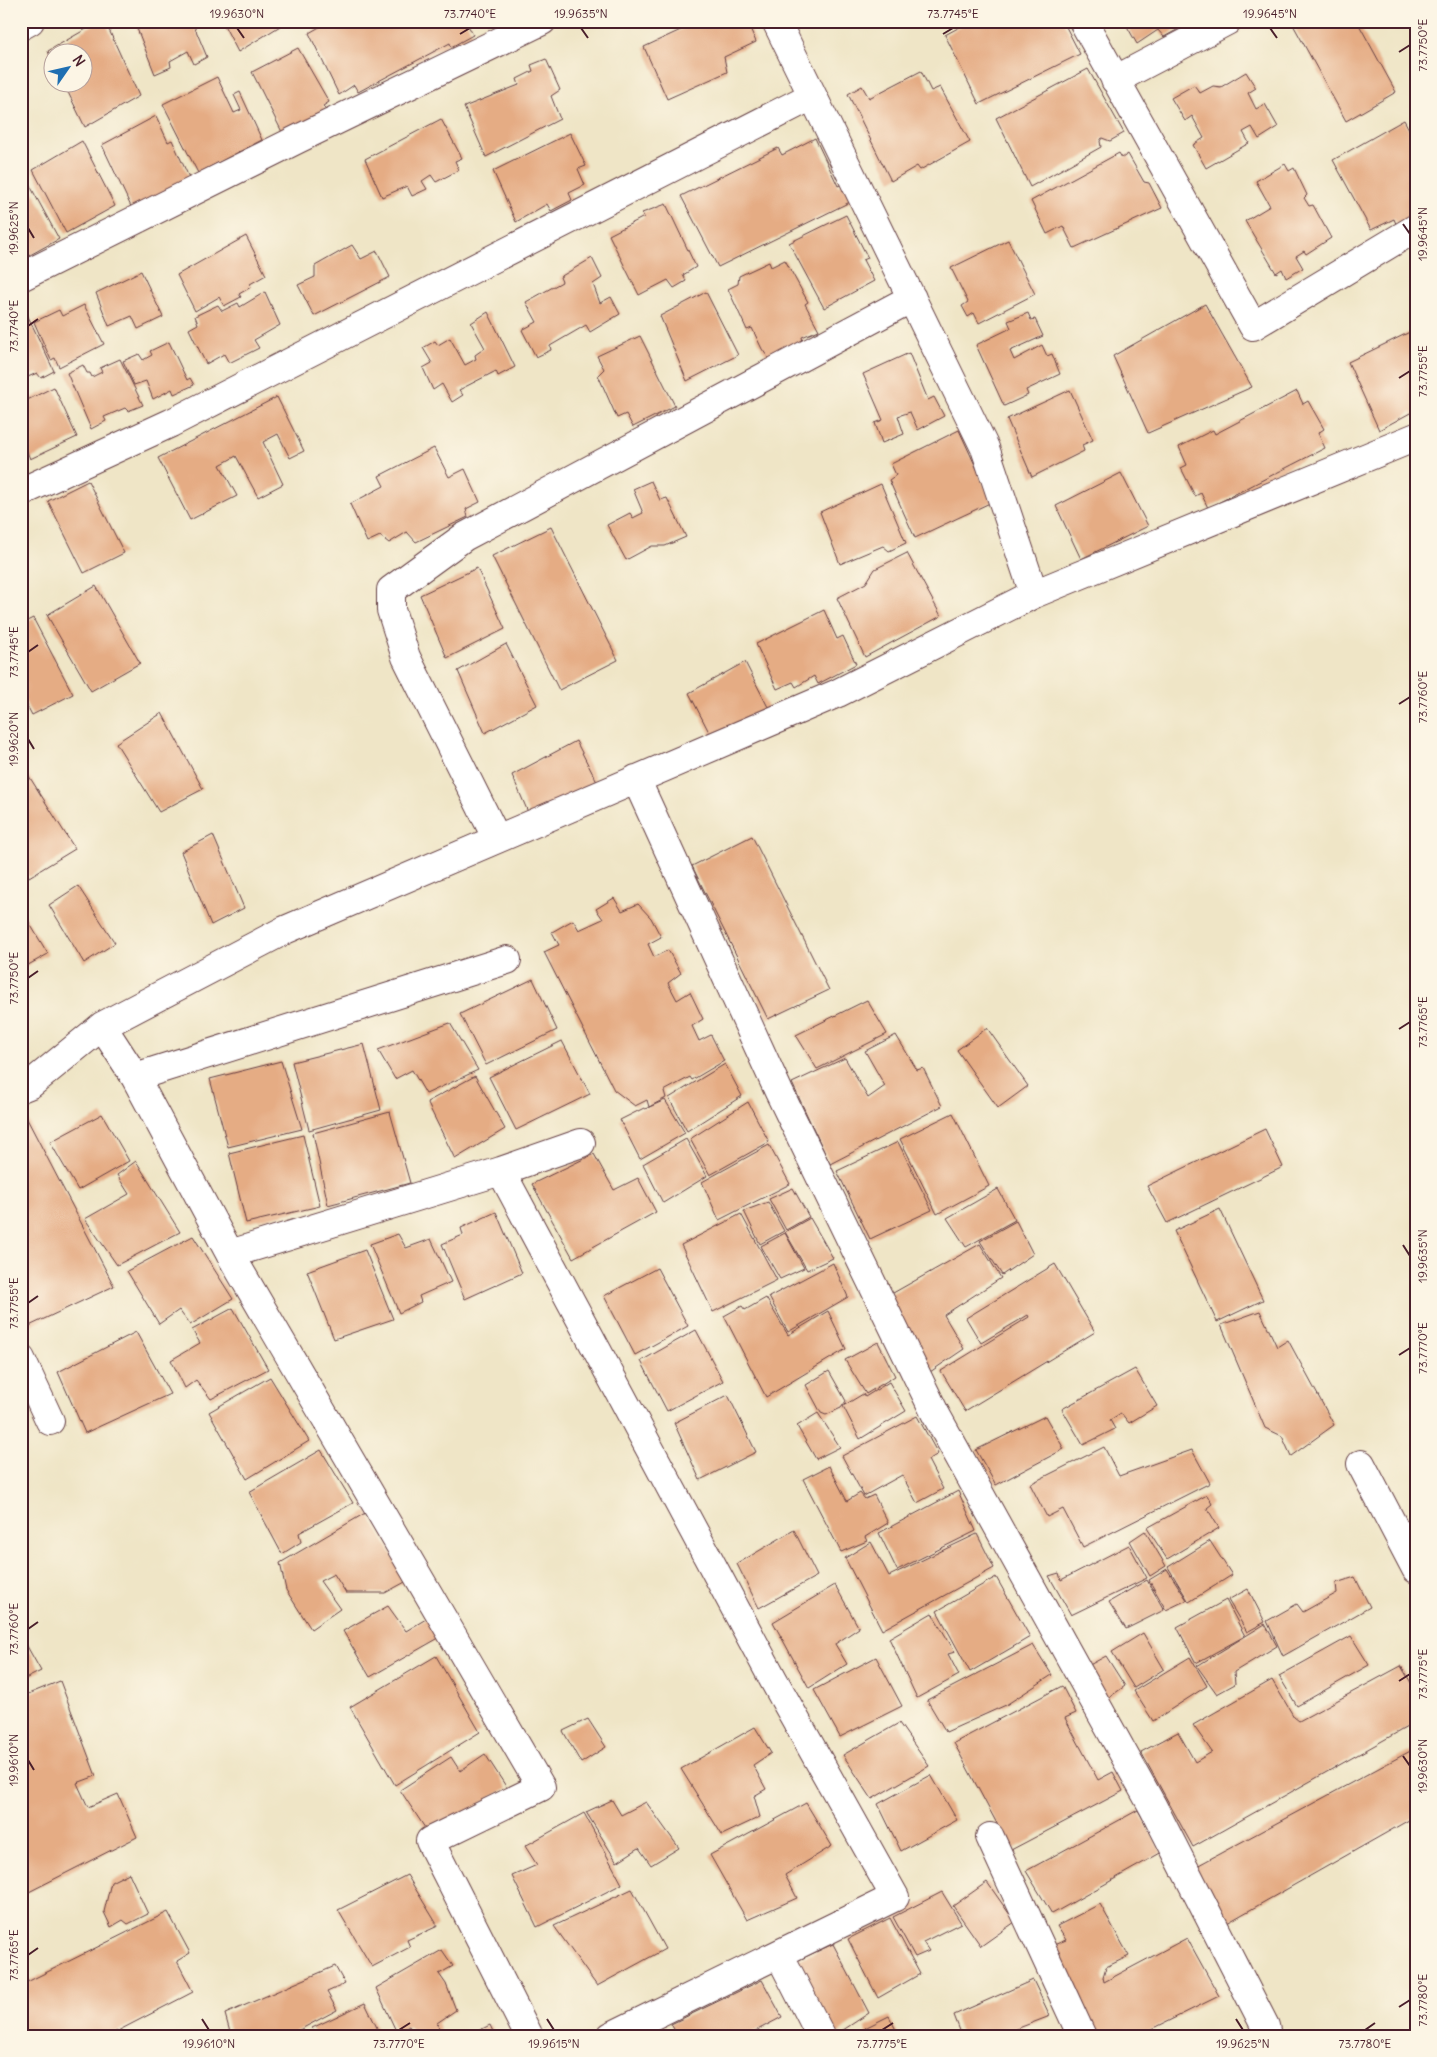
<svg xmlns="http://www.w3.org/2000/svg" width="1437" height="2057" font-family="Delius,sans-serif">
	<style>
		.building { fill: #e5ac84 }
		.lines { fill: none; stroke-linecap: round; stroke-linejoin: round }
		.minor-casing { stroke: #633d42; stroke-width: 30 }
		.minor { stroke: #fff; stroke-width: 28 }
		.ticks { fill: none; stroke: #4a1f2b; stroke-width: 2 }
		.neatline { fill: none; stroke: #4a1f2b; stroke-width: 2 }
		.ticks-label { font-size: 12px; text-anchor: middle; fill: #4a1f2b }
	</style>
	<rect width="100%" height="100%" fill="#fcf5e5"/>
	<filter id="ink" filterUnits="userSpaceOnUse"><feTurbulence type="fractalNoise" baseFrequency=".02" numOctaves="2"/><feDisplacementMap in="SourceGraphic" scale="10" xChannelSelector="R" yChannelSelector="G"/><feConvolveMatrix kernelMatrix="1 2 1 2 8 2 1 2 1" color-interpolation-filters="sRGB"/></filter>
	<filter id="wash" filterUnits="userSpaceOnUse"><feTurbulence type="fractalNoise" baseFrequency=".0096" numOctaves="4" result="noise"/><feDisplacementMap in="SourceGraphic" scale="20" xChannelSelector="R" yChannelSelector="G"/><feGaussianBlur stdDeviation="1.12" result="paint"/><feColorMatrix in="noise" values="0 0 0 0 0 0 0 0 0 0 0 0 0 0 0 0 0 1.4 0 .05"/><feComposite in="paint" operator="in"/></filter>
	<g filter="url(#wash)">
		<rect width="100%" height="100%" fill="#efe5c6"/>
		<g id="blocks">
			<path class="building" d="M100 21H105L139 96 85 127 63 82H82V52H52V61L48 51Z
				M134 21H192L207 57 194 64 188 51 170 61 171 67 155 74Z
				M229 21H284L285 23 238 52 224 25Z
				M330 21H466L473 35 451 47 450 43 358 92 354 85 339 95 309 33Z
				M700 21H707L708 25 716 21H747L756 42 724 57 727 72 667 99 644 47Z
				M971 21H1063L1080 54 979 104 945 35Z
				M1124 21H1193L1164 37 1158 30 1137 44Z
				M1291 21H1357L1396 92 1346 121Z
				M298 48 329 102 323 106 329 115 285 138 252 72Z
				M546 59 560 90 551 96 560 119 486 157 464 107 519 85 517 79 533 71 531 65Z
				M1088 69 1124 133 1110 141 1102 138 1100 141 1101 147 1030 187 996 118Z
				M921 71 931 91 940 87 970 142 920 170 917 166 891 181 848 94 862 86 869 98Z
				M1246 72 1256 88 1248 93 1256 109 1265 104 1278 127 1259 139 1252 127 1243 132 1249 143 1206 168 1193 145 1204 138 1192 116 1185 121 1171 98 1194 85 1200 93 1213 86 1221 87Z
				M217 77 234 113 241 110 234 95 240 92 262 140 198 173 163 104Z
				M156 116 168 142 172 140 192 184 134 213 102 145Z
				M441 119 462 158 455 161 459 170 436 182 431 175 422 181 427 189 412 196 407 186 382 197 365 159Z
				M1404 120 1416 142V222L1399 231 1394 219 1371 230 1333 160Z
				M570 133 586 166 578 169 585 185 569 193 572 200 551 211 547 204 516 222 493 171Z
				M815 138 838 186 844 183 854 200 718 267 681 196 778 148 782 155Z
				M82 141 115 206 66 233 33 170Z
				M1119 153 1122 158 1128 154 1144 182 1149 183 1162 208 1074 248 1063 226 1047 234 1031 201Z
				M1285 164 1289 171 1294 168 1307 195 1304 198 1309 206 1313 205 1331 238 1306 254 1304 251 1296 256 1303 268 1286 278 1282 269 1276 273 1245 221 1270 206 1256 181Z
				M21 180 23 182 27 180 59 239 21 260Z
				M666 204 696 267 683 275 686 281 674 288 668 280 639 295 609 235 644 217 642 213Z
				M846 215 868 258 863 260 874 281 824 308 789 243Z
				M246 236 266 275 250 284 251 287 239 294 241 297 224 306 219 297 195 311 177 275Z
				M1008 240 1035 294 979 323 974 313 968 317 962 306 968 302 951 268Z
				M352 245 361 259 377 251 390 277 314 316 298 285 315 277V266Z
				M592 258 602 278 593 284 600 303 611 297 620 314 590 332 586 325 550 346 551 350 536 357 522 330 537 322 526 302 562 282 560 277Z
				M785 260 808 302 805 304 819 330 802 337 804 347 772 363 762 349 752 328 747 330 728 289 738 284 739 276 769 262 771 267Z
				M141 271 163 317 138 329 132 316 109 326 96 293Z
				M265 292 280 325 254 340 259 348 229 363 224 354 206 364 189 329 198 324 195 316 218 305 222 311 238 303 240 307Z
				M706 292 738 355 687 381 660 316Z
				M1205 304 1252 387 1148 433 1113 356Z
				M84 305 104 344 59 367 55 358 51 360 34 322 59 310 62 316Z
				M24 308 54 371 41 378 37 373 21 380V310Z
				M488 312 515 367 498 376 496 371 459 390 463 395 452 402 442 384 433 390 423 368 432 363 423 348 435 341 438 345 450 338 465 365 476 359 475 355 485 348 471 323Z
				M1028 313 1031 320 1035 319 1043 336 1010 351 1014 360 1042 345 1047 356 1052 354 1060 374 1026 390 1028 395 1004 406 976 345 1011 328 1008 321Z
				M1416 329V416L1414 417 1412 412 1379 430 1348 362Z
				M640 336 675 406 633 427 626 414 617 418 598 375 604 369 597 356Z
				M169 342 187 380 190 378 194 385 174 394 172 389 153 399 146 381 134 385 123 361 139 354 143 360 152 355 150 351Z
				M909 353 928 400 934 397 944 416 918 430 910 412 898 416 904 434 882 443 875 423 883 420 863 374Z
				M120 359 143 405 128 411 125 408 104 417 106 421 91 429 67 373 83 365 87 373H90L92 377 102 372 100 368Z
				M54 387 77 437 30 459 21 437V403Z
				M1070 390 1093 440 1082 445 1084 451 1032 477 1007 419Z
				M1297 391 1303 404 1308 401 1324 429 1318 433 1325 448 1208 508 1201 493 1195 496 1181 468 1187 465 1179 447 1213 430 1215 434Z
				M277 397 304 451 290 458 278 434 263 442 283 484 258 497 236 456 220 465 237 496 190 520 158 458Z
				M959 430 992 502 915 538 889 480 896 475 891 464Z
				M434 448 449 477 465 469 480 502 466 509 468 517 416 542 407 532 389 543 380 536 367 542 350 504 384 486 379 476Z
				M1121 473 1148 526 1081 559 1056 506Z
				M88 481 124 553 84 573 48 501Z
				M651 481 660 500 667 498 686 537 665 546H652L626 560 607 525 630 513 633 518 643 513 633 489Z
				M881 484 906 543 889 551 883 546 840 564 820 512Z
				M551 527 618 660 559 690 492 556Z
				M907 553 941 616 865 657 837 598 866 583 875 569Z
				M477 568 505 629 447 658 420 595Z
				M96 586 140 663 91 691 47 615Z
				M824 610 837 639 843 636 856 664 818 684 814 676 796 687 793 682 777 689 756 644Z
				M33 618 73 694 32 715 21 694V624Z
				M506 644 537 705 485 733 458 671Z
				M745 662 771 713 711 736 689 693Z
				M162 713 203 789 159 812 116 743Z
				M576 741 600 788 531 819 512 775Z
				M27 773 75 849 29 877 21 864V776Z
				M213 835 244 908 211 925 181 852Z
				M752 836 829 990 768 1019 692 866Z
				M78 886 115 943 84 963 49 905Z
				M614 898 622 911 638 904 651 918 661 937 648 944 654 957 668 950 681 973 668 983 677 1000 690 992 703 1019 692 1026 699 1041 711 1035 724 1061 692 1080 690 1077 664 1091 666 1098 649 1107 647 1100 635 1106 614 1090 544 952 559 945 552 932 573 920 579 930 603 919 596 909Z
				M21 909 48 954 21 969Z
				M533 979 557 1030 486 1065 460 1014Z
				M867 1000 887 1034 817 1069 796 1035Z
				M450 1023 478 1070 426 1094 412 1070 395 1079 378 1050Z
				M987 1028 1028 1086 998 1108 957 1050Z
				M896 1035 917 1070 923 1068 942 1106 830 1164 792 1083 845 1058 868 1098 885 1086 865 1051Z
				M562 1041 590 1094 516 1130 489 1077Z
				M364 1044 381 1110 309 1130 292 1062Z
				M281 1061 302 1129 228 1147 210 1079Z
				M725 1064 742 1096 687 1131 669 1098Z
				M475 1076 505 1129 455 1159 427 1102Z
				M665 1100 685 1133 640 1159 620 1120 644 1108 645 1109Z
				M748 1102 769 1142 710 1175 690 1139Z
				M390 1112 410 1183 328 1205 313 1133Z
				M953 1113 989 1186 937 1214 900 1139Z
				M102 1114 129 1161 78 1190 50 1142Z
				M25 1115 114 1286 27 1327 21 1315V1117Z
				M1265 1129 1283 1167 1167 1223 1147 1186Z
				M303 1135 320 1206 246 1223 229 1153Z
				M686 1139 707 1176 663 1203 643 1164Z
				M898 1142 932 1210 870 1239 837 1171Z
				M769 1145 790 1184 719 1220 702 1182Z
				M594 1154 614 1190 638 1178 656 1212 573 1258 532 1184Z
				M136 1161 180 1232 117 1265 85 1219 129 1194 117 1175Z
				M793 1188 809 1217 786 1230 769 1199Z
				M998 1189 1015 1220 966 1247 947 1218Z
				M768 1202 784 1231 760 1244 744 1211Z
				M1220 1209 1263 1300 1217 1322 1174 1231Z
				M496 1212 522 1273 465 1299 442 1244 463 1235 461 1228Z
				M741 1214 777 1280 713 1312 681 1245Z
				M810 1218 833 1258 807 1270 785 1232Z
				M1016 1221 1033 1254 1002 1275 980 1241Z
				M785 1233 804 1268 780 1279 761 1246Z
				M398 1234 406 1248 431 1239 451 1282 419 1296 421 1302 399 1313 370 1244Z
				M193 1236 233 1299 190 1325 179 1310 159 1324 127 1271Z
				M980 1244 1001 1278 944 1315 964 1349 930 1372 886 1297Z
				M365 1250 393 1319 334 1339 307 1271Z
				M833 1263 848 1297 788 1332 769 1297Z
				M1055 1264 1095 1332 965 1411 941 1371 1029 1317 1028 1315 981 1343 966 1318Z
				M657 1268 688 1326 635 1355 604 1296Z
				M766 1298 788 1335 828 1311 846 1349 766 1397 724 1316 742 1306 745 1310Z
				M233 1308 268 1369 211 1399 196 1380 185 1388 171 1360 200 1343 192 1330Z
				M1260 1311 1277 1347 1288 1340 1334 1425 1291 1456 1282 1436 1265 1428 1221 1325Z
				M696 1330 723 1381 667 1411 641 1361Z
				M136 1332 170 1394 85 1433 58 1372Z
				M878 1342 895 1376 866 1394 845 1360Z
				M1135 1369 1157 1406 1129 1423 1121 1413 1110 1420 1115 1429 1083 1445 1062 1409Z
				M829 1371 846 1401 841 1408 826 1415 821 1413 806 1385Z
				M270 1377 309 1441 247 1479 209 1412Z
				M889 1382 906 1411 860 1439 843 1406 863 1394 865 1397Z
				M728 1395 756 1452 700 1480 674 1423Z
				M818 1413 840 1447 816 1459 797 1426Z
				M917 1416 938 1454 928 1460 943 1489 917 1503 902 1475 864 1496 842 1456Z
				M1045 1416 1064 1449 996 1485 976 1450Z
				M1104 1447 1119 1476 1192 1450 1210 1483 1083 1547 1063 1509 1047 1517 1030 1484Z
				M321 1450 353 1503 299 1533 301 1542 282 1554 249 1492Z
				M829 1466 847 1501 860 1493 865 1499 874 1495 888 1523 865 1537 867 1541 841 1552 803 1479Z
				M958 1491 976 1531 897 1570 879 1533Z
				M1207 1495 1212 1504 1207 1508 1219 1528 1167 1559 1147 1528Z
				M367 1512 407 1581 385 1593H346L334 1574 320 1581 340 1609 311 1629 286 1590 280 1563Z
				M794 1530 817 1576 759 1608 737 1564Z
				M1145 1531 1166 1566 1150 1576 1130 1541Z
				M977 1534 994 1568 882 1630 845 1558 871 1542 889 1576Z
				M1210 1541 1232 1575 1189 1602 1168 1567Z
				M1129 1545 1147 1578 1071 1615 1049 1576 1059 1573 1061 1580Z
				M1167 1569 1187 1600 1166 1610 1149 1580Z
				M996 1577 1030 1637 970 1672 937 1611Z
				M1355 1577 1370 1607 1283 1656 1267 1621 1297 1604 1303 1612 1337 1593 1336 1583Z
				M1147 1580 1164 1610 1126 1629 1109 1602Z
				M835 1585 859 1628 835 1644 847 1664 809 1688 773 1622Z
				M1248 1589 1265 1622 1247 1632 1228 1600Z
				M1226 1600 1245 1636 1196 1663 1177 1627Z
				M388 1606 406 1631 431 1616 444 1635 370 1677 343 1631Z
				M932 1613 955 1652 948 1654 959 1675 917 1698 889 1638Z
				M1265 1624 1277 1646 1234 1672 1235 1684 1217 1694 1197 1666Z
				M1143 1633 1164 1669 1134 1688 1112 1652Z
				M1351 1636 1369 1665 1297 1706 1279 1676Z
				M23 1639 41 1671 21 1681V1640Z
				M1033 1645 1052 1675 1006 1705 946 1732 927 1700Z
				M436 1656 480 1732 395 1785 350 1707Z
				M1106 1656 1125 1686 1104 1701 1084 1668Z
				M876 1657 902 1706 840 1737 814 1690Z
				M1190 1657 1207 1686 1153 1721 1134 1691Z
				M1401 1666 1416 1691V1722L1193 1847 1141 1752 1178 1732 1195 1762 1212 1752 1193 1725 1272 1680 1294 1717 1299 1721Z
				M60 1681 96 1776 77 1783 88 1807 118 1794 137 1837 21 1896V1697Z
				M1062 1686 1076 1713 1065 1718 1098 1780 1113 1772 1123 1791 1011 1850 954 1743Z
				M588 1719 606 1747 581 1763 563 1731Z
				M899 1723 929 1766 872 1799 843 1755Z
				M755 1727 771 1753 753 1765 766 1789 754 1796 760 1817 722 1835 681 1769Z
				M1416 1748V1816L1227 1923 1195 1867Z
				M485 1754 507 1788 429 1834 400 1790 451 1757 460 1771Z
				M931 1775 957 1820 901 1851 878 1804Z
				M612 1800 621 1815 646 1802 679 1848 651 1865 639 1848 617 1862 586 1812Z
				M806 1803 832 1846 785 1875 797 1898 747 1920 710 1855Z
				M1138 1810 1162 1852 1052 1914 1026 1871Z
				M584 1813 622 1884 537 1927 512 1876 537 1865 525 1846Z
				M129 1873 148 1914 128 1924 123 1920 111 1927 104 1912 111 1882Z
				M407 1875 438 1926 407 1940 410 1947 372 1967 338 1910Z
				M987 1882 1015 1922 981 1946 953 1906Z
				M632 1889 665 1949 597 1986 554 1926Z
				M942 1892 961 1923 923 1942 929 1951 915 1957 893 1917Z
				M1100 1904 1129 1956 1106 1967 1103 1977 1104 1982 1187 1938 1219 1996 1138 2036H1096L1049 1947 1066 1940 1057 1926Z
				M168 1912 190 1953 177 1961 193 1992 108 2036H21V1985Z
				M890 1918 920 1974 878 1998 848 1939Z
				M833 1944 869 2013 834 2036 794 1962Z
				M442 1950 453 1966 439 1974 446 1984 456 2010 437 2023 440 2031 431 2036H415L409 2026 397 2033 376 1988Z
				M335 1966 345 1984 327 1992 337 2010 288 2036H231L225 2014Z
				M762 1980 782 2017 746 2036H678L671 2024Z
				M1033 1980 1050 2016 998 2036H962L954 2015Z
				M365 2003 381 2036H315L312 2028Z
				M889 2016 899 2036H866L865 2028Z
				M490 2025 495 2036H468Z"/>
		</g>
	</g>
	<g filter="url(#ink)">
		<use href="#blocks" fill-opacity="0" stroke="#633d42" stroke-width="1"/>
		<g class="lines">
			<g class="minor-casing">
				<path id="minor" d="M1083 21 1253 326 1416 228
					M21 26 30 21
					M1115 80 1227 21
					M21 277 298 139 542 21
					M21 492 171 423 812 96
					M1034 594 1416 437
					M636 779 779 1092 935 1413 1153 1807 1265 2026 1267 2036
					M497 839 406 657 391 610V590L464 537 912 298
					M507 960 135 1077 230 1254 541 1787 430 1841 529 2036
					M102 1026 135 1077
					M21 1088 31 1084 102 1026 285 930 838 693 1034 594 985 448 776 21
					M501 1171 773 1679 895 1897 611 2036
					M230 1254 501 1171 581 1143
					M21 1359 50 1421
					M1361 1464 1416 1569
					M990 1837 1082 2036
					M779 1954 821 2036"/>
			</g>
			<use href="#minor" class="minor"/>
		</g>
	</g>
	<path class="ticks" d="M237 28 244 38M581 28 588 38M1270 28 1277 38M460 34 470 28M943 34 953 28M1399 52 1410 45M1403 224 1410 234M28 228 34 238M28 326 38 319M1399 378 1410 371M28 652 38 645M1399 704 1410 697M28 739 34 749M28 978 38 971M1399 1029 1410 1022M1403 1245 1410 1256M28 1303 38 1296M1399 1355 1410 1348M28 1629 38 1622M1399 1681 1410 1674M1403 1756 1410 1766M28 1760 34 1770M28 1955 38 1948M1399 2007 1410 2000M202 2019 209 2030M547 2019 554 2030M1236 2019 1243 2030M399 2030 410 2023M882 2030 893 2023M1365 2030 1375 2023"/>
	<rect width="1437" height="2057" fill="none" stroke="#fcf5e5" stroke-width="55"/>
	<g transform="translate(68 68) rotate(56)"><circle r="24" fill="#fcf5e5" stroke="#b59f9b"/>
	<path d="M0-4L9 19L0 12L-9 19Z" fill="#1f6fb2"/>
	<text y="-8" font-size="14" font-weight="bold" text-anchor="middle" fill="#4a1f2b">N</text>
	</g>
	<rect x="28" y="28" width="1382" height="2002" class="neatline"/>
	<g class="ticks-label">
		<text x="237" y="18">19.9630°N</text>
		<text x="470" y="18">73.7740°E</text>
		<text x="581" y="18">19.9635°N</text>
		<text x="953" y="18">73.7745°E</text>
		<text x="1270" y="18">19.9645°N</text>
		<text transform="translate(1423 45) rotate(-90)" y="4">73.7750°E</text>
		<text transform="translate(14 228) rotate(-90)" y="4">19.9625°N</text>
		<text transform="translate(1423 234) rotate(-90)" y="4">19.9645°N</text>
		<text transform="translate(14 326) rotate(-90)" y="4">73.7740°E</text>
		<text transform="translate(1423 371) rotate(-90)" y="4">73.7755°E</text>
		<text transform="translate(14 652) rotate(-90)" y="4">73.7745°E</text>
		<text transform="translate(1423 697) rotate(-90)" y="4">73.7760°E</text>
		<text transform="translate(14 739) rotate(-90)" y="4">19.9620°N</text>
		<text transform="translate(14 978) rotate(-90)" y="4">73.7750°E</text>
		<text transform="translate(1423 1022) rotate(-90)" y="4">73.7765°E</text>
		<text transform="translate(1423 1256) rotate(-90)" y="4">19.9635°N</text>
		<text transform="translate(14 1303) rotate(-90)" y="4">73.7755°E</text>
		<text transform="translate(1423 1348) rotate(-90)" y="4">73.7770°E</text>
		<text transform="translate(14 1629) rotate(-90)" y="4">73.7760°E</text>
		<text transform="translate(1423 1674) rotate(-90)" y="4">73.7775°E</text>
		<text transform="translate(14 1760) rotate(-90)" y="4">19.9610°N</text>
		<text transform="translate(1423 1766) rotate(-90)" y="4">19.9630°N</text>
		<text transform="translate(14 1955) rotate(-90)" y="4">73.7765°E</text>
		<text transform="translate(1423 2000) rotate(-90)" y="4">73.7780°E</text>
		<text x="209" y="2048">19.9610°N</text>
		<text x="399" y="2048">73.7770°E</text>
		<text x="554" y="2048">19.9615°N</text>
		<text x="882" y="2048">73.7775°E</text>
		<text x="1243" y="2048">19.9625°N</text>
		<text x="1365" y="2048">73.7780°E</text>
	</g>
</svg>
